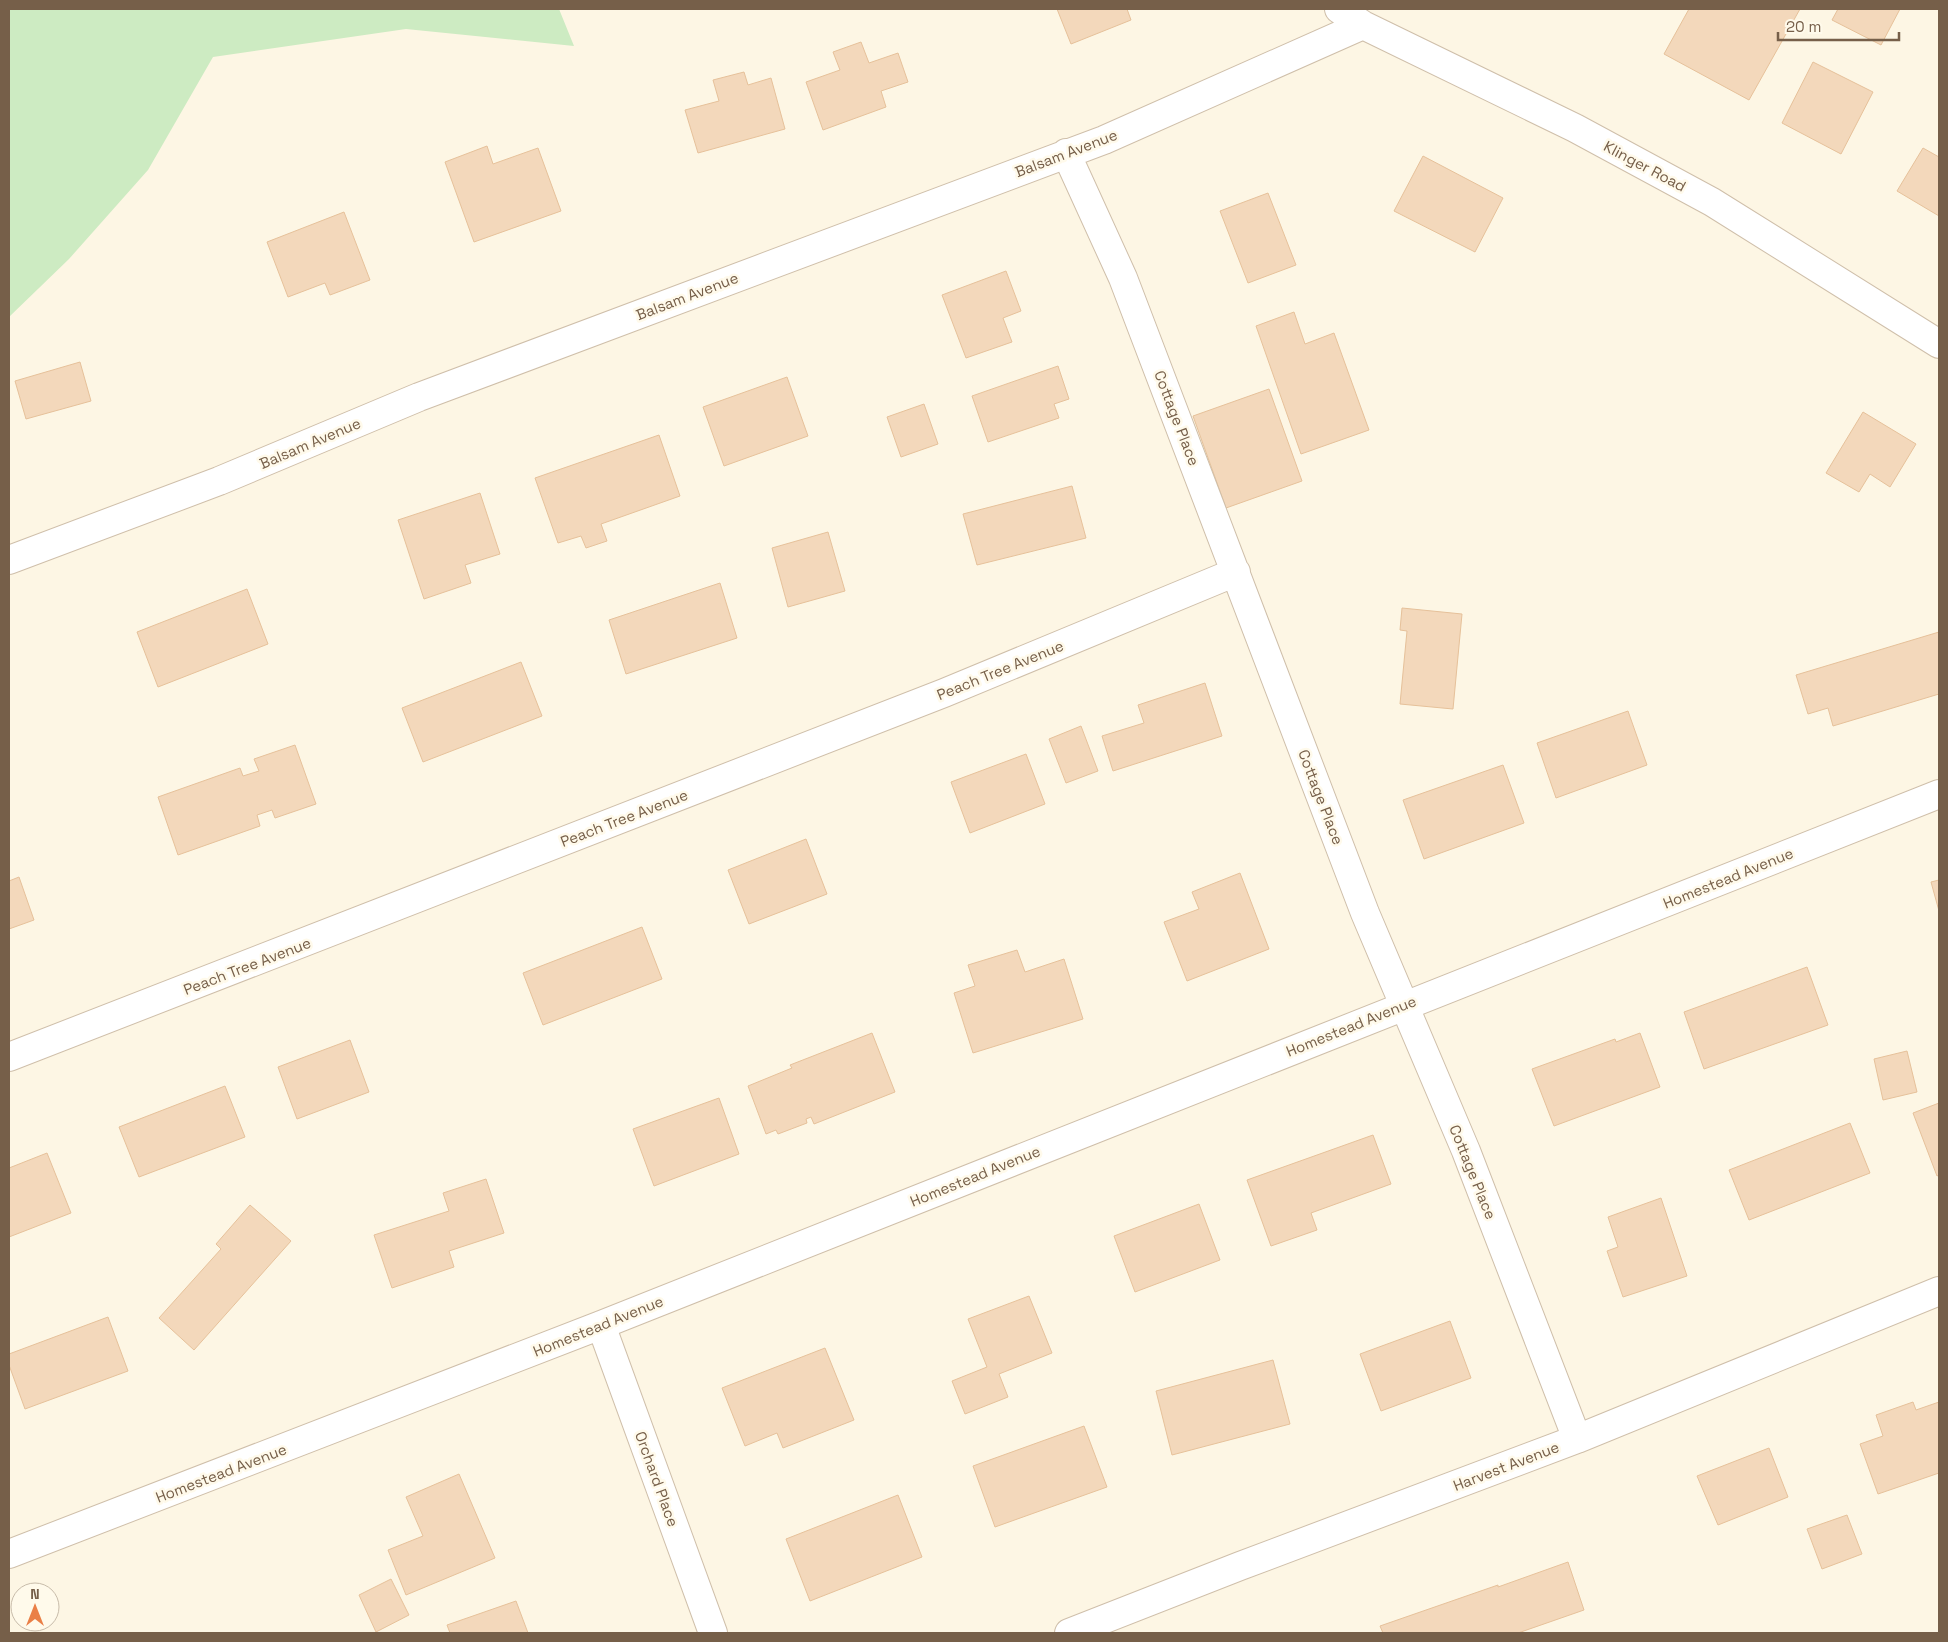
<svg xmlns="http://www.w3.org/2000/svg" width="1948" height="1642" font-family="'Space Grotesk',sans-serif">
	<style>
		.green { fill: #cdebc2 }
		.building { fill: #f3d8bb; stroke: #e6c19a }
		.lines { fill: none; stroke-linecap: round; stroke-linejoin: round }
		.minor-casing { stroke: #cfbfaa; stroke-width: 30 }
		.minor { stroke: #fff; stroke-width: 28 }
		.labels { text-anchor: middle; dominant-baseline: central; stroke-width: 5; stroke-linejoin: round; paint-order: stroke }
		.street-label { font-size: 15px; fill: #765f49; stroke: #fffaeb }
	</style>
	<rect width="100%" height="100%" fill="#fdf6e4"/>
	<path class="green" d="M9 9H559L574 46 406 29 213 57 148 170 69 259 9 317Z"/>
	<path class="building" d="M1057 9H1127L1131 20 1071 44Z
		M1689 9H1800L1749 100 1664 54Z
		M1838 9H1900L1881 45 1832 20Z
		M861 42 869 63 898 53 908 82 881 91 886 107 823 130 806 82 840 70 833 52Z
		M1813 62 1873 92 1841 154 1782 123Z
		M744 72 748 85 771 78 785 129 698 153 685 110 719 101 713 80Z
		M487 146 493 164 538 148 561 211 474 242 445 162Z
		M1923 148 1939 157V216L1897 191Z
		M1423 156 1503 198 1475 252 1394 211Z
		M1268 193 1296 265 1248 283 1220 211Z
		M344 212 370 280 330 295 325 283 288 297 267 242Z
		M1006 271 1021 311 1003 318 1012 342 966 358 942 295Z
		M1294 312 1305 344 1334 333 1369 430 1301 454 1256 326Z
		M80 362 91 401 26 419 15 381Z
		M1058 366 1069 399 1054 404 1059 418 988 442 972 396Z
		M787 377 808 436 724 466 703 407Z
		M1269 389 1302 481 1226 508 1193 416Z
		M924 404 938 444 901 457 887 417Z
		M1863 412 1916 444 1890 487 1870 474 1859 492 1826 473Z
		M659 435 680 496 601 524 607 541 586 548 581 536 558 543 535 478Z
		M1072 486 1086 538 977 565 963 514Z
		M480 493 500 554 465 565 471 583 424 599 398 520Z
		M828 532 845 591 788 607 772 548Z
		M720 583 737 638 626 674 609 620Z
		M247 589 268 644 158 687 137 632Z
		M1402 608 1462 614 1453 709 1400 704 1407 631 1400 630Z
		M1939 632V694L1833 726 1828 708 1808 714 1796 675Z
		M521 662 542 716 423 762 402 708Z
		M1205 683 1222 736 1113 771 1102 736 1144 723 1138 705Z
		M1628 711 1647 765 1556 798 1537 743Z
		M1081 726 1098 771 1066 783 1049 739Z
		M295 745 316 804 275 818 272 810 257 815 260 826 178 855 158 797 240 768 243 776 259 771 254 759Z
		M1026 754 1045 804 970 833 951 782Z
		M1503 765 1524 823 1424 859 1403 800Z
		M806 839 827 894 749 924 728 870Z
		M1240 873 1269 949 1187 981 1164 922 1199 909 1192 892Z
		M19 877 34 920 9 929V881Z
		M1939 880V911L1931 882Z
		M642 927 662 979 543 1025 523 973Z
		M1017 950 1025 972 1064 959 1083 1019 973 1053 954 993 975 986 968 965Z
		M1807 967 1828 1025 1704 1069 1684 1012Z
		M872 1033 895 1092 814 1124 811 1117 806 1119 807 1123 778 1134 776 1130 766 1134 748 1086 792 1068 790 1065Z
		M1640 1033 1660 1087 1554 1126 1532 1069 1615 1039 1616 1042Z
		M350 1040 369 1092 297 1119 278 1067Z
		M1907 1051 1917 1092 1883 1100 1874 1059Z
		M225 1086 245 1137 139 1177 119 1127Z
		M719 1098 739 1154 654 1186 633 1129Z
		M1939 1103V1175L1937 1176 1913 1113Z
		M1850 1123 1870 1173 1749 1220 1729 1170Z
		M1373 1135 1391 1184 1311 1213 1317 1230 1271 1246 1247 1180Z
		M47 1153 71 1213 9 1237V1168Z
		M486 1179 504 1233 449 1251 454 1267 392 1288 374 1235 449 1211 443 1193Z
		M1661 1198 1687 1276 1623 1297 1607 1251 1618 1247 1608 1217Z
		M1199 1204 1220 1260 1135 1292 1114 1236Z
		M250 1205 291 1241 194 1350 159 1318 221 1249 216 1244Z
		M1029 1296 1052 1353 999 1374 1008 1397 965 1414 952 1381 987 1367 968 1319Z
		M108 1317 128 1371 25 1409 9 1365V1354Z
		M1450 1321 1471 1378 1381 1411 1360 1354Z
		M825 1348 854 1420 783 1448 777 1433 745 1446 722 1388Z
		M1273 1360 1290 1424 1172 1455 1156 1391Z
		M1913 1402 1916 1410 1939 1402V1473L1878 1494 1860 1444 1883 1436 1876 1415Z
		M1084 1426 1107 1487 995 1527 973 1466Z
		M1769 1448 1788 1497 1718 1525 1697 1476Z
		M459 1474 495 1558 406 1595 388 1550 423 1536 406 1497Z
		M898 1495 922 1557 810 1601 786 1539Z
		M1847 1515 1862 1554 1822 1569 1807 1529Z
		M1568 1562 1584 1610 1518 1633H1383L1380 1626 1498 1585V1587Z
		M391 1579 409 1615 376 1632 359 1595Z
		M516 1601 528 1633H450L447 1625Z"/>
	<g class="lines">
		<g class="minor-casing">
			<path id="minor" d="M1339 9 1363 25 1575 128 1712 202 1939 344
				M1066 153 1123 278 1365 913 1466 1151 1577 1439
				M9 560 219 481 419 397 1104 140 1363 25
				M9 1057 944 693 1236 572
				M601 1325 713 1633
				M9 1554 601 1325 1939 794
				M1069 1633 1240 1566 1577 1439 1939 1291"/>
		</g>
		<use href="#minor" class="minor"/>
	</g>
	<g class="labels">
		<g class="street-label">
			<text transform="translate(1066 153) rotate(-21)">Balsam Avenue</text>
			<text transform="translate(1645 166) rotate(28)">Klinger Road</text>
			<text transform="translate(687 296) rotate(-21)">Balsam Avenue</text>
			<text transform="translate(1177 418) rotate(69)">Cottage Place</text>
			<text transform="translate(310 443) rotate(-23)">Balsam Avenue</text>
			<text transform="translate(1000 670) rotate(-22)">Peach Tree Avenue</text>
			<text transform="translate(1321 797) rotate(69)">Cottage Place</text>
			<text transform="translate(624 818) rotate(-21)">Peach Tree Avenue</text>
			<text transform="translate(1728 878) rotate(-22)">Homestead Avenue</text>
			<text transform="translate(247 966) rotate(-21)">Peach Tree Avenue</text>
			<text transform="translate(1351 1026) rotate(-22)">Homestead Avenue</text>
			<text transform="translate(1473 1172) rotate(68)">Cottage Place</text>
			<text transform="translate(975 1176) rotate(-22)">Homestead Avenue</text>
			<text transform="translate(598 1326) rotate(-22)">Homestead Avenue</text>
			<text transform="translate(1506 1466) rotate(-21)">Harvest Avenue</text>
			<text transform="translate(221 1473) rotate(-21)">Homestead Avenue</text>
			<text transform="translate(657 1479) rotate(70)">Orchard Place</text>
		</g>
	</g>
	<rect width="1948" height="1642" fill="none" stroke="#765f49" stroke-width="20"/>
	<g transform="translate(35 1607)"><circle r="24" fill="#fffaeb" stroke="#c8bcaa"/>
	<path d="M0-4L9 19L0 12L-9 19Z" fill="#ea7f46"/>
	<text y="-8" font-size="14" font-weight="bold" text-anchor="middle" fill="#765f49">N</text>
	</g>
	<path d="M1778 32v8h121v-8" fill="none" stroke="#765f49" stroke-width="2.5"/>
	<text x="1786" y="32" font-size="15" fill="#765f49" stroke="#fffaeb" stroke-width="4" paint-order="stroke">20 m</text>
</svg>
